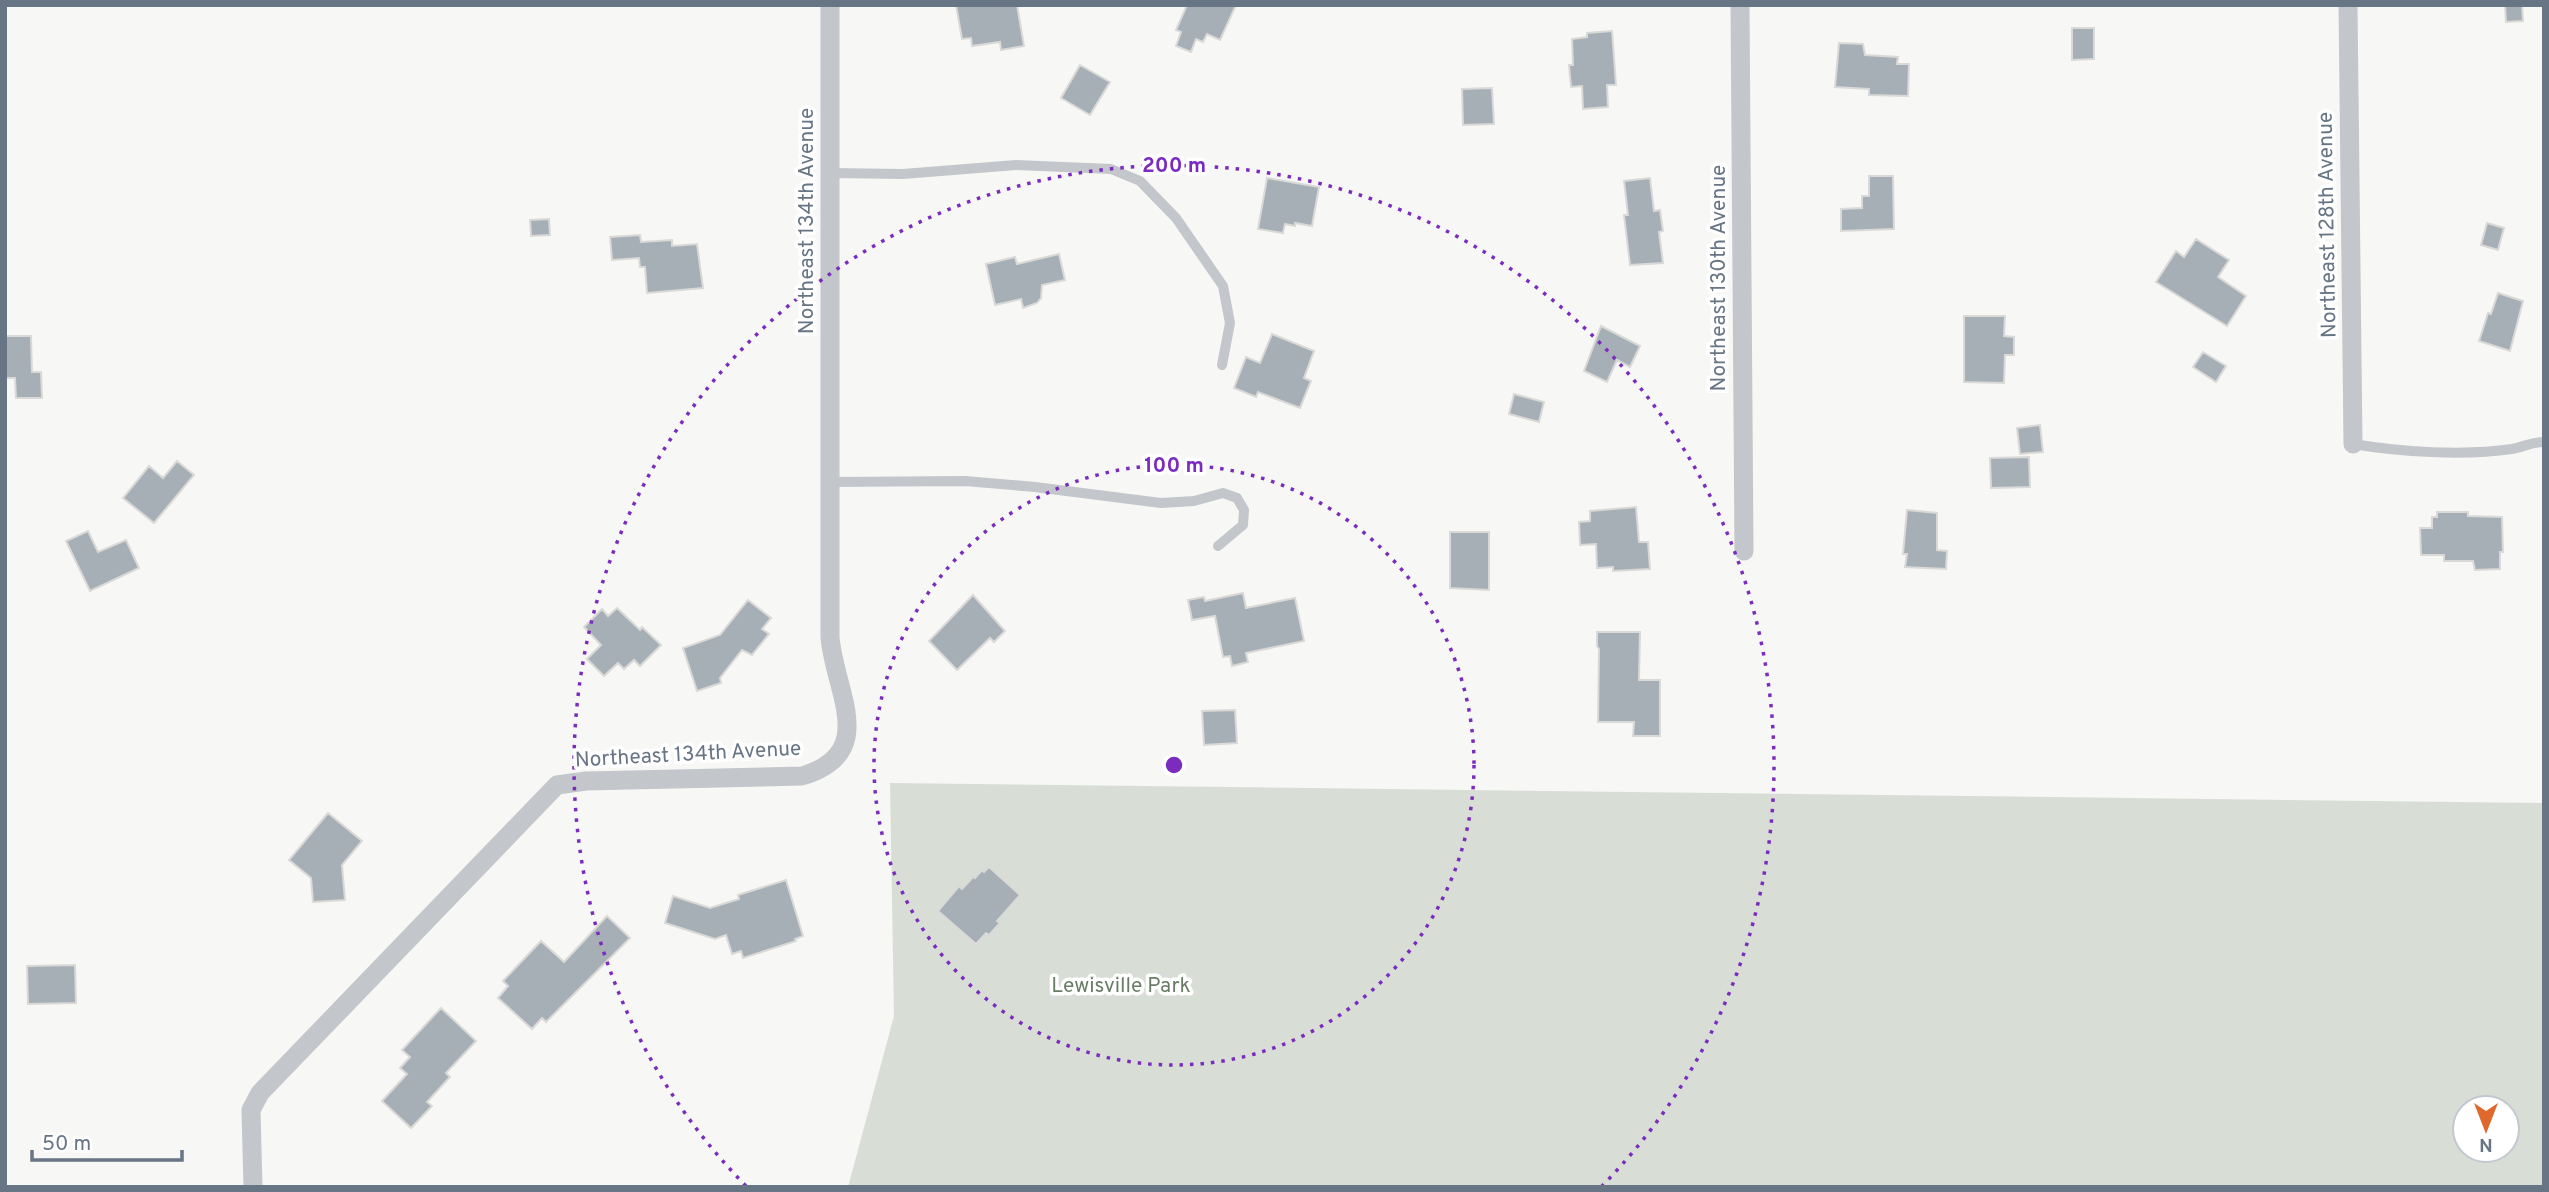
<svg xmlns="http://www.w3.org/2000/svg" width="2549" height="1192" font-family="Overpass,sans-serif">
	<style>
		.green { fill: #d8ded6; fill-rule: evenodd }
		.building { fill: #a7afb6; stroke: #d9d9d7; stroke-width: 2 }
		.lines { fill: none; stroke-linecap: round; stroke-linejoin: round }
		.service { stroke: #c3c6ca; stroke-width: 10 }
		.minor { stroke: #c3c6ca; stroke-width: 19 }
		.ring { fill: none; stroke: #7b2cbf; stroke-width: 3.5; stroke-dasharray: 3.5 7 }
		.labels { text-anchor: middle; dominant-baseline: central; stroke-width: 7; stroke-linejoin: round; paint-order: stroke }
		.street-label { font-size: 21px; fill: #677585; stroke: #fff }
		.park-label { font-size: 21px; fill: #687c66; stroke: #fff }
		.centre { fill: #7b2cbf; stroke: #fff; stroke-width: 3.5 }
		.ring-label { font-size: 21px; text-anchor: middle; font-weight: bold; fill: #7b2cbf; stroke: #fff; stroke-width: 7; stroke-linejoin: round; paint-order: stroke }
	</style>
	<rect width="100%" height="100%" fill="#f7f7f5"/>
	<path class="green" d="M890 783 2544 803V1187H848L894 1016ZM2465 1108H2507V1150H2465Z"/>
	<path class="building" d="M956 5H1017L1024 46 1001 50 1000 42 972 46 971 38 962 39Z
		M1187 5H1236L1220 40 1207 34 1203 42 1196 39 1191 52 1176 46 1181 32 1176 30Z
		M2505 5H2522L2523 21 2506 22Z
		M2072 28H2094V59L2072 60Z
		M1612 31 1616 85H1607L1608 107 1583 109 1582 86 1571 87 1569 65H1573L1572 39 1587 37V33Z
		M1839 43 1863 44 1865 55 1898 57 1897 64H1909L1908 96 1869 95V89L1835 87Z
		M1080 65 1110 82 1090 115 1061 98Z
		M1492 88 1494 124 1463 125 1462 89Z
		M1869 176H1893L1894 229 1841 231V209L1862 208V196H1869Z
		M1267 178 1319 187 1312 226 1295 223V226L1285 224 1283 233 1258 229Z
		M1650 178 1654 211 1660 210 1663 231 1659 232 1663 263 1630 265 1624 215H1628L1624 181Z
		M549 219 550 235 531 236 530 220Z
		M2487 223 2504 228 2498 250 2481 245Z
		M640 235 641 242 672 240V246L697 244 703 288 647 293 645 267H640L639 258 612 260 610 237Z
		M2196 239 2229 260 2218 277 2246 296 2227 326 2156 282 2176 251 2184 257Z
		M1059 254 1065 280 1042 285 1041 298 1037 303 1023 308 1021 299 995 305 986 264 1015 257 1017 264Z
		M2498 293 2523 301 2510 351 2479 341 2488 313 2491 314Z
		M1964 316H2005L2004 336 2014 337V355H2005L2004 383 1964 382Z
		M1601 326 1640 346 1630 367 1617 360 1607 382 1584 371Z
		M1272 334 1314 351 1304 378 1311 381 1300 408 1258 392 1256 397 1234 388 1246 357 1260 363Z
		M5 336H31L32 372H41L42 398H16L15 378H5Z
		M2203 352 2226 366 2216 382 2193 367Z
		M1514 394 1544 402 1539 422 1509 414Z
		M2040 425 2043 452 2020 454 2017 428Z
		M2029 457 2030 487 1991 488 1990 458Z
		M177 461 194 475 154 523 123 498 149 466 163 478Z
		M1636 507 1639 542H1648L1650 569 1613 571V567L1597 568 1596 544 1580 545 1579 522 1590 521V511Z
		M1907 510 1937 513V550L1947 551 1946 569 1905 567 1907 554H1903Z
		M2437 512H2468V516L2502 517 2503 552H2500V569L2475 570 2473 561H2444V555H2421L2420 528H2432V517H2437Z
		M88 531 98 552 126 540 139 568 90 591 66 541Z
		M1450 532H1489V590L1450 588Z
		M1243 593 1246 608 1295 598 1304 641 1246 653 1248 662 1232 666 1230 656 1223 657 1215 616 1192 620 1188 600 1204 597 1205 601Z
		M973 595 1005 631 994 642 990 638 957 670 929 641Z
		M748 600 771 618 762 629 769 634 752 655 742 650 720 678 721 683 697 691 683 648 720 635Z
		M617 608 640 630 642 627 661 645 640 666 634 660 624 669 618 663 604 676 587 659 601 645 584 627 602 609 608 616Z
		M1597 632H1640L1639 680H1660V736H1633L1634 722H1598L1599 649 1597 646Z
		M1235 710 1237 743 1204 745 1202 711Z
		M328 813 362 841 342 865 345 900 313 902 311 878 289 860Z
		M989 867 1020 895 997 921 1000 923 989 935 986 933 976 944 938 911 959 886 962 889 974 876 975 878 982 870 984 872Z
		M786 880 803 936 795 939 796 941 743 958 741 951 732 954 726 935 715 939 665 923 673 896 710 908 739 899 738 895Z
		M607 916 630 938 546 1022 542 1018 532 1029 498 998 508 986 503 981 541 941 564 962Z
		M75 965 76 1003 28 1004 27 966Z
		M441 1008 476 1041 446 1073 450 1077 427 1102 432 1106 411 1128 382 1101 407 1074 400 1068 410 1057 402 1050Z"/>
	<g class="lines">
		<path class="service" d="M830 173 903 174 1016 165 1111 169 1140 181 1176 218 1223 286 1230 323 1222 365
			M2353 444C2400 452 2464 456 2512 449 2523 447 2532 442 2544 442
			M830 482 965 481 1035 487 1161 503 1194 501 1223 493 1237 498 1244 510 1243 525 1218 546"/>
		<path class="minor" d="M1740 5 1744 551
			M2348 5 2353 444
			M253 1187 251 1110 260 1093 557 785 586 781 802 776C880 753 834 691 830 637V5"/>
	</g>
	<g class="ring">
		<circle cx="1174" cy="765" r="300"/>
		<path d="M746 1186A600 600 0 1 1 1602 1186"/>
	</g>
	<g class="labels">
		<g class="street-label">
			<text transform="translate(807 221) rotate(-90)">Northeast 134th Avenue</text>
			<text transform="translate(2328 225) rotate(-91)">Northeast 128th Avenue</text>
			<text transform="translate(1719 278) rotate(-90)">Northeast 130th Avenue</text>
			<text transform="translate(688 755) rotate(-3)">Northeast 134th Avenue</text>
		</g>
		<g class="park-label">
			<text x="1121" y="986">Lewisville Park</text>
		</g>
	</g>
	<circle cx="1174" cy="765" r="10" class="centre"/>
	<g class="ring-label">
		<text x="1174" y="172">200 m</text>
		<text x="1174" y="472">100 m</text>
	</g>
	<rect width="2549" height="1192" fill="none" stroke="#677585" stroke-width="14"/>
	<g transform="translate(2486 1129) rotate(180)"><circle r="33" fill="#ffffff" stroke="#c2c8ce" stroke-width="2"/>
	<path d="M0-5L12 26L0 18L-12 26Z" fill="#df682d"/>
	<text y="-10" font-size="19" font-weight="bold" text-anchor="middle" fill="#677585">N</text>
	</g>
	<path d="M32 1150v10h150v-10" fill="none" stroke="#677585" stroke-width="3.5"/>
	<text x="42" y="1150" font-size="21" fill="#677585" stroke="#ffffff" stroke-width="5" paint-order="stroke">50 m</text>
</svg>
